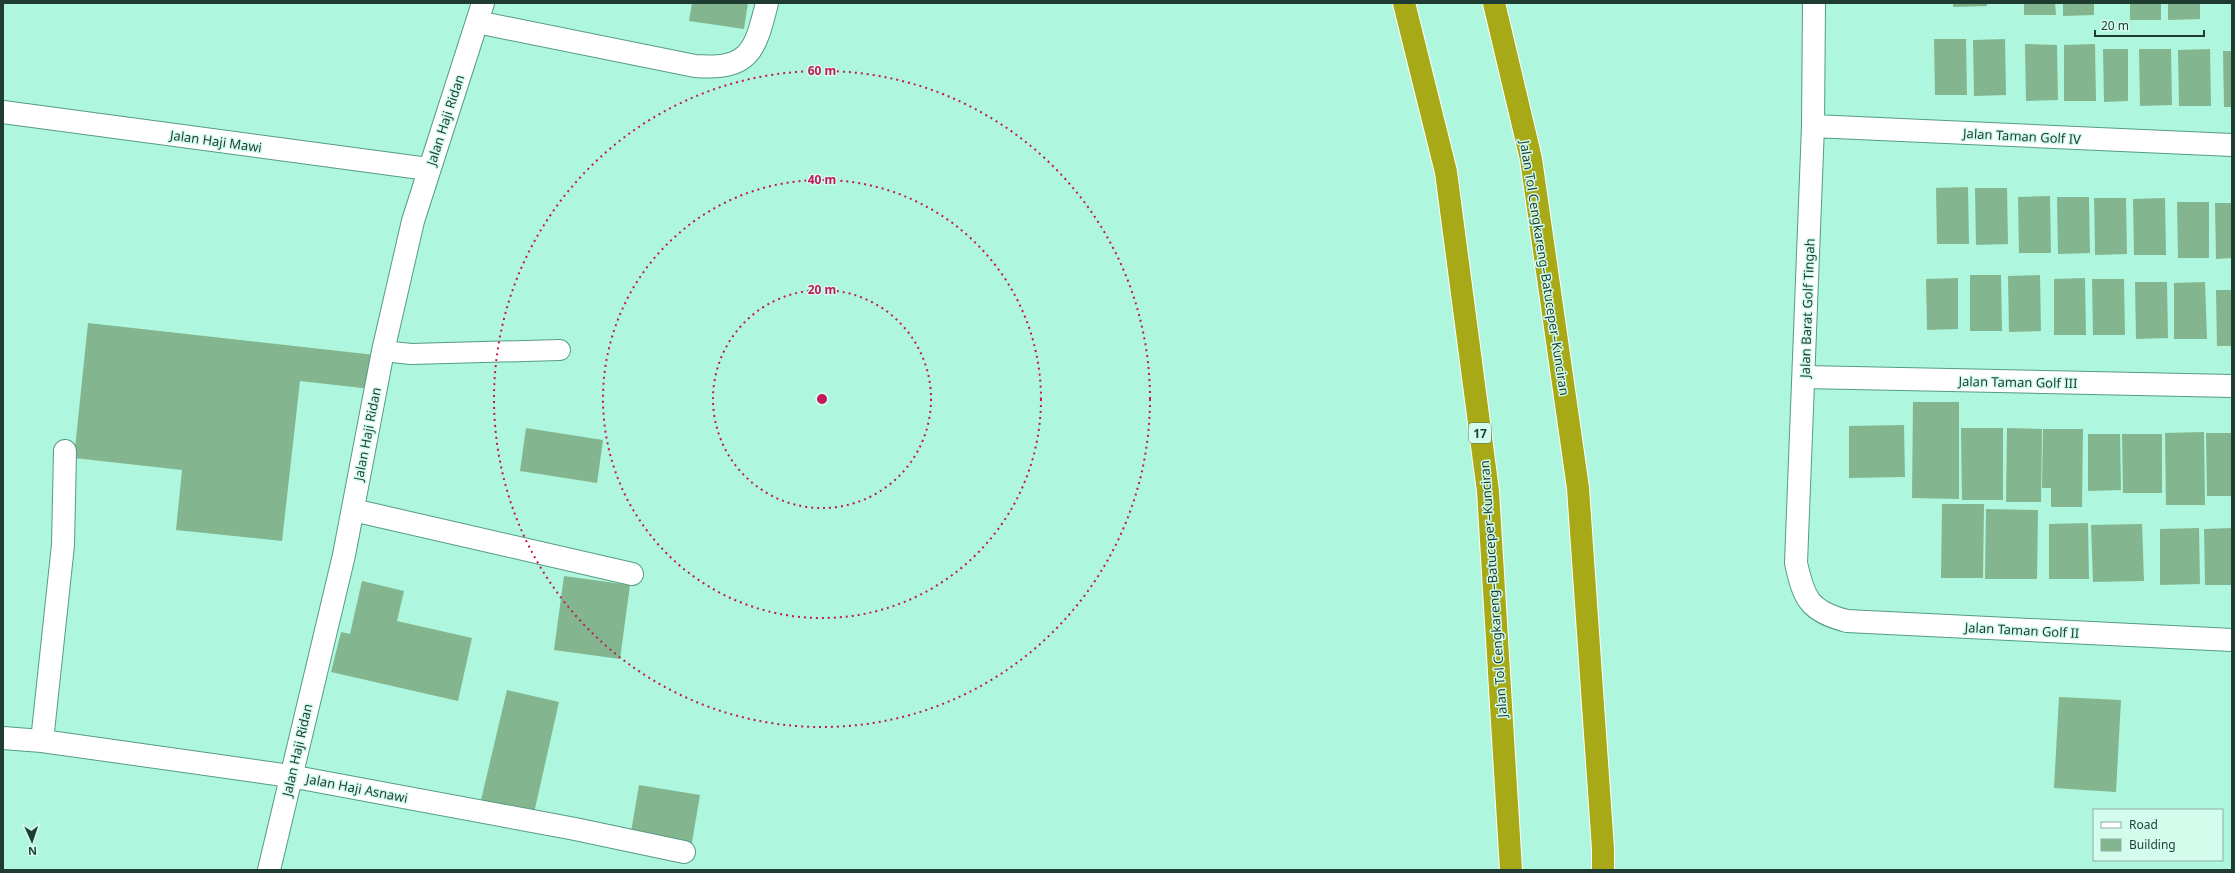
<svg xmlns="http://www.w3.org/2000/svg" width="2235" height="873" font-family="'Noto Sans',sans-serif">
	<style>
		.building { fill: #83b68e }
		.lines { fill: none; stroke-linecap: round; stroke-linejoin: round }
		.service-casing { stroke: #569b85; stroke-width: 22 }
		.minor-casing { stroke: #569b85; stroke-width: 24 }
		.motorway-casing { stroke: #fff; stroke-width: 24 }
		.service { stroke: #fff; stroke-width: 20 }
		.minor { stroke: #fff; stroke-width: 22 }
		.motorway { stroke: #a7aa16; stroke-width: 22 }
		.ring { fill: none; stroke: #c2185b; stroke-width: 2; stroke-dasharray: 2 4 }
		.labels { text-anchor: middle; dominant-baseline: central; stroke-width: 3; stroke-linejoin: round; paint-order: stroke }
		.shield { fill: #d3fced; stroke: #55766b; stroke-width: 1 }
		.shield-label { font-size: 12px; font-weight: bold; fill: #1f3c33 }
		.street-label { font-size: 13px; fill: #1f3c33; stroke: #d3fced }
		.centre { fill: #c2185b; stroke: #d3fced; stroke-width: 2 }
		.ring-label { font-size: 12px; text-anchor: middle; font-weight: bold; fill: #c2185b; stroke: #d3fced; stroke-width: 3; stroke-linejoin: round; paint-order: stroke }
	</style>
	<rect width="100%" height="100%" fill="#aef6dd"/>
	<path class="building" d="M692 3H748L744 29 689 21Z
		M1953 3H1987V6L1953 7Z
		M2024 3H2055L2056 15H2024Z
		M2063 3H2094V15L2063 16Z
		M2130 3H2161V20H2130Z
		M2168 3H2200V19L2168 20Z
		M1934 39H1966L1967 95H1935Z
		M2005 39 2006 95 1974 96 1973 40Z
		M2025 44 2057 45 2058 100 2026 101Z
		M2095 44 2096 101H2064V45Z
		M2103 49H2128V101L2104 102Z
		M2139 49H2171L2172 105 2140 106Z
		M2210 49 2211 106H2179L2178 50Z
		M2223 51H2232V107H2224Z
		M1968 187 1969 244H1937L1936 188Z
		M1975 188H2007L2008 244 1976 245Z
		M2050 196 2051 253H2019L2018 197Z
		M2057 197H2089L2090 253 2058 254Z
		M2094 198H2126L2127 254 2095 255Z
		M2165 198 2166 255H2134L2133 199Z
		M2177 202H2209V258H2178Z
		M2215 203H2232V258L2216 259Z
		M1970 275H2001L2002 331H1970Z
		M2040 275 2041 331 2009 332 2008 276Z
		M1958 278V329L1927 330 1926 279Z
		M2085 278 2086 335H2054V279Z
		M2092 279H2124L2125 335H2093Z
		M2135 282H2167L2168 338 2136 339Z
		M2205 282 2207 339H2174V283Z
		M2216 290H2232V346H2217Z
		M88 323 375 355 371 389 300 381 282 541 176 530 182 470 74 458Z
		M1913 402H1959V499L1912 498Z
		M1904 425 1905 477 1849 478V426Z
		M526 428 603 440 597 483 520 471Z
		M1961 428H2003V500H1962Z
		M2007 428 2042 429 2041 502H2006Z
		M2043 429H2083L2082 507H2051V488H2042Z
		M2204 432 2205 505H2166L2165 433Z
		M2206 433H2232V496H2207Z
		M2088 434H2120L2121 490 2088 491Z
		M2122 434H2162V493H2123Z
		M1942 504H1984L1983 578H1941Z
		M1986 509 2038 510 2037 579H1985Z
		M2088 523 2089 579H2049V524Z
		M2142 524 2144 581 2093 582 2091 525Z
		M2199 528 2200 584 2160 585V529Z
		M2232 528V585H2205L2204 529Z
		M564 576 630 585 620 659 554 650Z
		M362 581 404 591 397 621 472 638 458 701 331 672 341 632 350 634Z
		M507 690 559 702 534 813 481 800Z
		M2059 697 2121 700 2116 792 2054 788Z
		M639 785 700 795 691 848 630 838Z"/>
	<g class="lines">
		<g class="service-casing">
			<path id="service" d="M383 351 411 354 560 350"/>
		</g>
		<g class="minor-casing">
			<path id="minor" d="M1814 3 1813 126 1796 563C1804 599 1809 611 1847 621L2232 640
				M477 22 695 66C750 70 755 51 767 3
				M3 112 428 169
				M1813 126 2232 145
				M1805 377 2232 386
				M353 510 632 574
				M3 738 42 741 290 776 575 829 684 852
				M42 741 63 545 65 451
				M269 870 344 555 383 351 413 221 483 3"/>
		</g>
		<g class="motorway-casing">
			<path id="motorway" d="M1404 3 1446 172 1488 491 1511 870
				M1494 3 1531 159 1578 488 1603 849V870"/>
		</g>
		<use href="#service" class="service"/>
		<use href="#minor" class="minor"/>
		<use href="#motorway" class="motorway"/>
	</g>
	<g class="ring">
		<circle cx="822" cy="399" r="109"/>
		<circle cx="822" cy="399" r="219"/>
		<circle cx="822" cy="399" r="328"/>
	</g>
	<g class="labels">
		<rect class="shield" x="1469" y="423" width="22" height="20" rx="3"/>
		<g class="shield-label">
			<text x="1480" y="433">17</text>
		</g>
		<g class="street-label">
			<text transform="translate(445 120) rotate(-72)">Jalan Haji Ridan</text>
			<text transform="translate(2022 136) rotate(3)">Jalan Taman Golf IV</text>
			<text transform="translate(216 141) rotate(8)">Jalan Haji Mawi</text>
			<text transform="translate(1545 268) rotate(81)">Jalan Tol Cengkareng–Batuceper–Kunciran</text>
			<text transform="translate(1807 308) rotate(-88)">Jalan Barat Golf Tingah</text>
			<text transform="translate(2018 382) rotate(1)">Jalan Taman Golf III</text>
			<text transform="translate(367 434) rotate(-79)">Jalan Haji Ridan</text>
			<text transform="translate(1493 589) rotate(-94)">Jalan Tol Cengkareng–Batuceper–Kunciran</text>
			<text transform="translate(2022 630) rotate(3)">Jalan Taman Golf II</text>
			<text transform="translate(297 750) rotate(-77)">Jalan Haji Ridan</text>
			<text transform="translate(357 788) rotate(11)">Jalan Haji Asnawi</text>
		</g>
	</g>
	<circle cx="822" cy="399" r="6" class="centre"/>
	<g class="ring-label">
		<text x="822" y="75">60 m</text>
		<text x="822" y="184">40 m</text>
		<text x="822" y="294">20 m</text>
	</g>
	<rect width="2235" height="873" fill="none" stroke="#1f3c33" stroke-width="8"/>
	<rect x="2093" y="809" width="130" height="52" fill="#d3fced" stroke="#8bafa3"/>
	<rect x="2101" y="822" width="20" height="6" fill="#ffffff" stroke="#8bafa3"/>
	<text x="2129" y="829" font-size="12" fill="#1f3c33">Road</text>
	<rect x="2101" y="839" width="20" height="12" fill="#83b68e" stroke="#8bafa3"/>
	<text x="2129" y="849" font-size="12" fill="#1f3c33">Building</text>
	<g transform="translate(32 841) rotate(177)" stroke="#d3fced" stroke-width="3" paint-order="stroke">
	<path d="M0-3L7 15L0 10L-7 15Z" fill="#1f3c33"/>
	<text y="-6" font-size="11" font-weight="bold" text-anchor="middle" fill="#1f3c33">N</text>
	</g>
	<path d="M2095 30v6h109v-6" fill="none" stroke="#1f3c33" stroke-width="2"/>
	<text x="2101" y="30" font-size="12" fill="#1f3c33" stroke="#d3fced" stroke-width="3" paint-order="stroke">20 m</text>
</svg>
